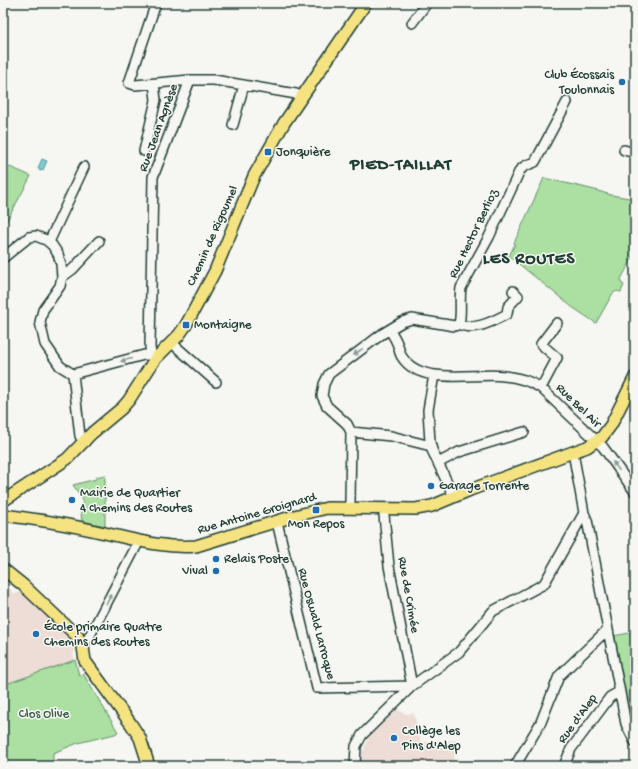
<svg xmlns="http://www.w3.org/2000/svg" width="638" height="769" font-family="'Gochi Hand',sans-serif">
	<style>
		.built { fill: #eeddd6 }
		.green { fill: #abe0a2; stroke: #658e6b }
		.water { fill: #7bccd4; stroke: #569394 }
		.lines { fill: none; stroke-linecap: round; stroke-linejoin: round }
		.minor-casing { stroke: #1f3d34; stroke-width: 12 }
		.major-casing { stroke: #1f3d34; stroke-width: 14 }
		.minor { stroke: #f6f6f2; stroke-width: 9 }
		.major { stroke: #f5e382; stroke-width: 11 }
		.oneway { fill: #8a9a93 }
		.poi-dot { fill: #1f6fb2; stroke: #f6f6f2; stroke-width: 1.5 }
		.labels { text-anchor: middle; dominant-baseline: central; stroke-width: 3; stroke-linejoin: round; paint-order: stroke }
		.poi-label { font-size: 13px; fill: #1f3d34; stroke: #f6f6f2; text-anchor: start }
		.street-label { font-size: 13px; fill: #1f3d34; stroke: #f6f6f2 }
		.park-label { font-size: 13px; fill: #3b5e4a; stroke: #f6f6f2 }
		.district-label { font-size: 17px; font-weight: bold; letter-spacing: 1px; fill: #1f3d34; stroke: #f6f6f2 }
	</style>
	<rect width="100%" height="100%" fill="#f6f6f2"/>
	<filter id="ink" filterUnits="userSpaceOnUse"><feTurbulence type="fractalNoise" baseFrequency=".025" numOctaves="2"/><feDisplacementMap in="SourceGraphic" scale="8" xChannelSelector="R" yChannelSelector="G"/><feConvolveMatrix kernelMatrix="1 2 1 2 8 2 1 2 1" color-interpolation-filters="sRGB"/></filter>
	<g filter="url(#ink)">
		<path class="built" d="M3 583 15 594 22 592 72 637 76 644 75 651 73 653 75 660 7 684 3 670Z
			M396 709 406 714 414 713 421 742 457 740 453 766H360L362 753 369 736Z"/>
		<path class="green" d="M3 164 31 176 3 228Z
			M544 178 595 190 611 195 635 199V253L621 279V283L624 285 621 292 617 291 613 293 596 323 572 307 509 256 515 244 514 243Z
			M105 475V526L82 521 80 505 83 504 82 498 73 485 96 479V477Z
			M635 632V716H629L613 636Z
			M75 660 79 675 83 674 84 675 118 732 115 734 78 743 53 753V766H3V685Z"/>
		<path class="water" d="M42 159 47 161 43 170 40 171 38 168Z"/>
		<g class="lines">
			<g class="minor-casing">
				<path id="minor" d="M156 3 129 83 135 85 190 80H214L296 94 302 97
					M412 23 427 3
					M233 125 244 85
					M624 150 635 153
					M144 151 156 100 154 84
					M49 242 84 167
					M3 258 29 237 36 236 46 240 52 245 58 254 61 264 62 277 60 286 43 310 40 322 45 344 60 366 73 374
					M62 277 73 269 99 241
					M459 324C474 332 493 321 507 314L508 307 518 296 513 291
					M390 330C392 334 395 338 397 343 399 347 399 353 402 357 421 387 476 372 504 376 516 377 530 381 541 388L603 447 635 492
					M172 343 216 382
					M155 359 151 354 150 347 153 177 190 80
					M73 374 144 355H149L155 359
					M73 374 80 436 85 442
					M434 375 428 410 430 442 432 450 454 497
					M541 388 557 358 541 344 557 323
					M351 432 391 436 431 446
					M438 463 459 452 524 432
					M350 502 351 432 347 424 327 406 322 396 324 384 329 374 382 334 402 322 412 319 455 326 459 324C462 312 459 300 461 288L489 237 520 170 525 166 535 162 567 102
					M584 513 587 520 626 724 635 742
					M277 522 317 688 412 686 389 566 384 515 385 509
					M82 644 88 639 139 541
					M355 766 356 746 362 735 412 686 459 652 493 611 544 584 584 513 573 452
					M515 766 541 722 559 676 608 629
					M564 766 571 749 610 697 619 692"/>
			</g>
			<g class="major-casing">
				<path id="major" d="M3 501 67 459 92 433 122 408 129 400 155 359 179 335 186 325 215 271 254 176 284 123 366 3
					M3 515C34 519 66 524 96 531 129 538 162 549 196 546L294 516 327 508 416 509 432 506 470 490 573 452 587 447 602 437 611 425 635 377
					M3 569 23 585 78 637 83 647 85 661 131 724 140 738 149 766"/>
			</g>
			<use href="#minor" class="minor"/>
			<use href="#major" class="major"/>
		</g>
		<defs><path id="oneway-solid" d="M-6-.8H1V-3.2L6.5 0L1 3.2V.8H-6Z"/></defs>
		<g class="oneway">
			<use href="#oneway-solid" transform="translate(358 352) rotate(144)"/>
			<use href="#oneway-solid" transform="translate(126 360) rotate(165)"/>
			<use href="#oneway-solid" transform="translate(616 466) rotate(-126)"/>
			<use href="#oneway-solid" transform="translate(109 599) rotate(-62)"/>
		</g>
	</g>
	<g class="poi-dot">
		<circle cx="622" cy="82" r="4"/>
		<rect x="264" y="148" width="8" height="8" rx="2"/>
		<rect x="182" y="321" width="8" height="8" rx="2"/>
		<circle cx="431" cy="486" r="4"/>
		<circle cx="72" cy="500" r="4"/>
		<rect x="312" y="506" width="8" height="8" rx="2"/>
		<circle cx="216" cy="559" r="4"/>
		<circle cx="216" cy="571" r="4"/>
		<circle cx="36" cy="634" r="4"/>
		<circle cx="394" cy="738" r="4"/>
	</g>
	<g class="labels">
		<g class="poi-label">
			<text x="614" y="75" text-anchor="end">Club Écossais<tspan x="614" dy="15">Toulonnais</tspan></text>
			<text x="276" y="152">Jonquière</text>
			<text x="194" y="325">Montaigne</text>
			<text x="439" y="486">Garage Torrente</text>
			<text x="80" y="493">Mairie de Quartier<tspan x="80" dy="15">4 chemins des Routes</tspan></text>
			<text x="316" y="524" text-anchor="middle">Mon Repos</text>
			<text x="224" y="559">Relais Poste</text>
			<text x="208" y="571" text-anchor="end">Vival</text>
			<text x="44" y="627">École primaire Quatre<tspan x="44" dy="15">Chemins des Routes</tspan></text>
			<text x="402" y="731">Collège les<tspan x="402" dy="15">Pins d'Alep</tspan></text>
		</g>
		<g class="street-label">
			<text transform="translate(159 128) rotate(-70)">Rue Jean Agnèse</text>
			<text transform="translate(474 234) rotate(-64)">Rue Hector Berlioz</text>
			<text transform="translate(213 236) rotate(-66)">Chemin de Rigoumel</text>
			<text transform="translate(578 406) rotate(44)">Rue Bel Air</text>
			<text transform="translate(257 514) rotate(-16)">Rue Antoine Groignard</text>
			<text transform="translate(408 595) rotate(80)">Rue de Crimée</text>
			<text transform="translate(316 624) rotate(75)">Rue Oswald Larroque</text>
			<text transform="translate(578 719) rotate(-54)">Rue d'Alep</text>
		</g>
		<g class="park-label">
			<text x="44" y="714">Clos Olive</text>
		</g>
		<g class="district-label">
			<text x="401" y="166">PIED-TAILLAT</text>
			<text x="529" y="260">LES ROUTES</text>
		</g>
	</g>
	<rect width="638" height="769" fill="none" stroke="#f6f6f2" stroke-width="16"/>
	<rect x="8" y="8" width="622" height="753" fill="none" stroke="#1f3d34" stroke-width="1.5" filter="url(#ink)"/>
</svg>
